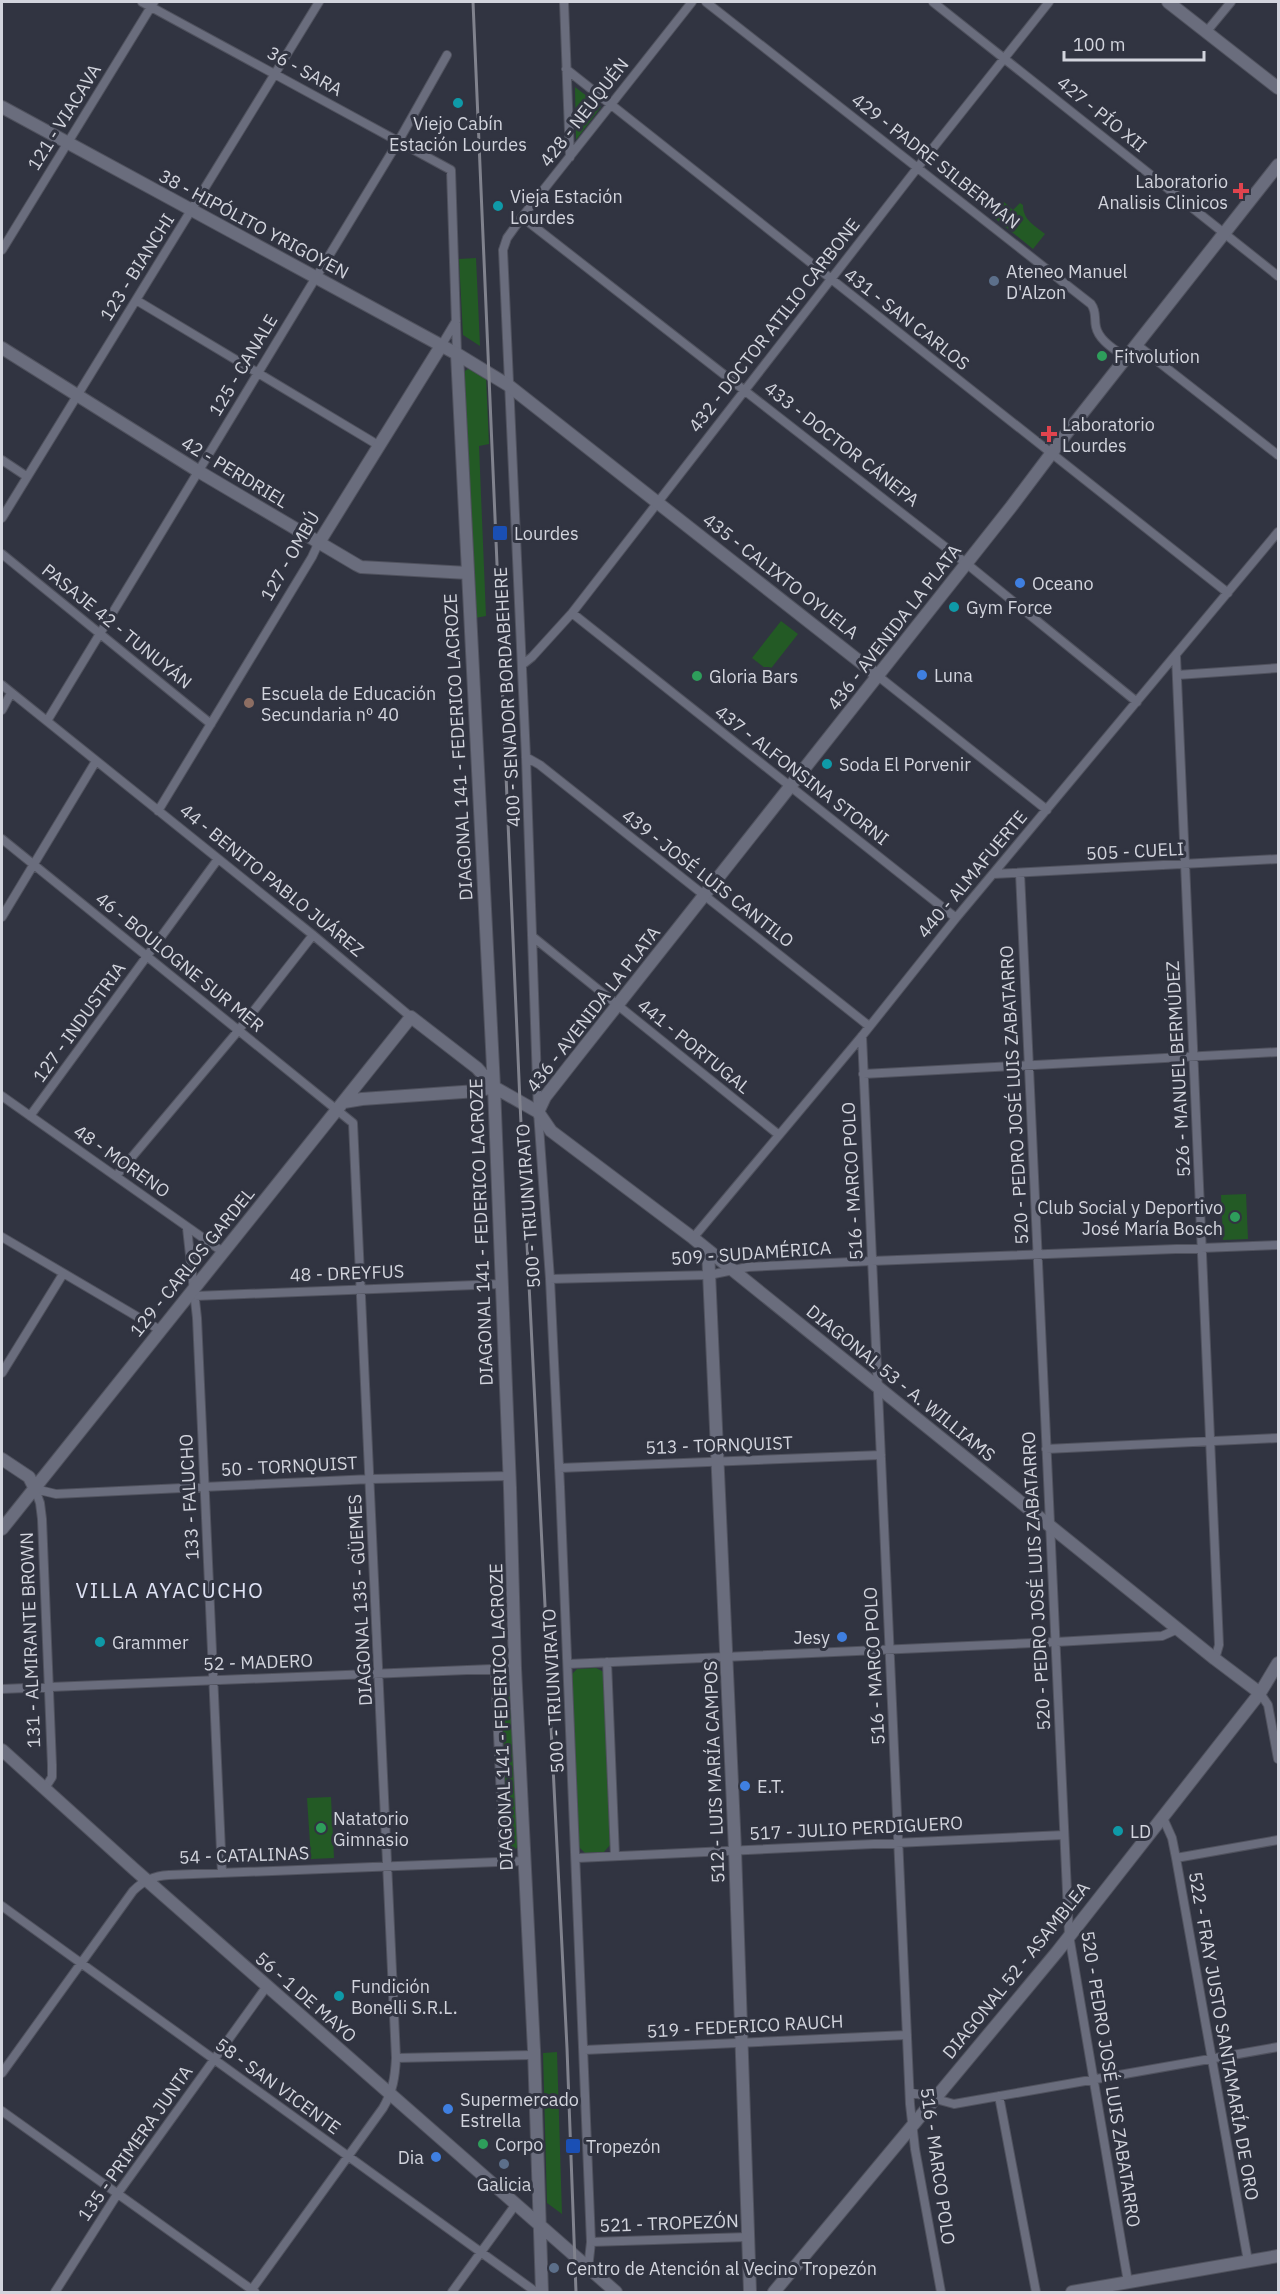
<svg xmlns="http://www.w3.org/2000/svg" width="1280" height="2294" font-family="'IBM Plex Sans',sans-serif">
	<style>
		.green { fill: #235a25 }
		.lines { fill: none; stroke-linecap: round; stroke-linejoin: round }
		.street-casing { stroke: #50525e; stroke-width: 10 }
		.secondary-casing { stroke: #50525e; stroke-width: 14 }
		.street { stroke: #6a6d7d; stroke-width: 8 }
		.secondary { stroke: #6a6d7d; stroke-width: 12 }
		.rail { stroke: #80828d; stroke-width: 3 }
		.culture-dot { fill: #0f9aa8; stroke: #313441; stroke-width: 2 }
		.health-dot { fill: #e0444e; stroke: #313441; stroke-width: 2 }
		.service-dot { fill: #5c6f8a; stroke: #313441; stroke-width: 2 }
		.leisure-dot { fill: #2e9e5b; stroke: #313441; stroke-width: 2 }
		.transit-dot { fill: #1a4fb4; stroke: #313441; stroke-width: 2 }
		.shop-dot { fill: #3f7fe0; stroke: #313441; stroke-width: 2 }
		.education-dot { fill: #8d6e63; stroke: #313441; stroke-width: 2 }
		.labels { text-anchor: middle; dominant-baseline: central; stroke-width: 6; stroke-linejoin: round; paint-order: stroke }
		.street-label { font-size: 18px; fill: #d2d4dd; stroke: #313441 }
		.poi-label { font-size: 18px; fill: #d2d4dd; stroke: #313441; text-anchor: start }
		.quarter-label { font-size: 21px; letter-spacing: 1.5px; fill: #dee2f4; stroke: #313441 }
	</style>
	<rect width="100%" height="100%" fill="#313441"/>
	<path class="green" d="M575 87 601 107 576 140Z
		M1004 202 1013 210 1020 203 1023 205C1023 220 1034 225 1045 234L1033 249 992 216Z
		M476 258 480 346 463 335 459 259Z
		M470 368 486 377 489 444 479 446 486 616 475 618 463 372Z
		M781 621 798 634 769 671 752 658Z
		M1246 1194 1248 1239 1223 1240 1221 1195Z
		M596 1668 604 1672 610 1845 604 1852 585 1853 578 1846 571 1675 577 1669Z
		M510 1679 521 1846 515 1849 508 1846 501 1683Z
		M331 1797 334 1858 311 1859 307 1798Z
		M557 2052 562 2214 547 2203 543 2053Z"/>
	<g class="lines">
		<g class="street-casing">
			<path id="street" d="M142 2 451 170 457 354
				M564 2 570 157
				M706 2 1091 304C1097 312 1094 319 1096 327 1099 341 1116 350 1126 358
				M933 2 1278 276
				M1207 31 1231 2
				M566 69 1228 593
				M522 217 967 564 1137 702
				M2 250 154 2
				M136 300 378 445
				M1137 345 1278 455
				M441 346 456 321
				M2 460 26 476
				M2 518 319 2
				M2 554 211 724
				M572 613 956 918
				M1176 656 1219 1645 1215 1659
				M522 665 532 657 572 613 918 167 1049 2
				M1177 675 1278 668
				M878 676 1047 810
				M2 685 313 935 411 1017
				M2 710 11 693
				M47 721 398 142 447 55
				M526 757 540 765 869 1026
				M158 811 312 557 318 544
				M2 839 353 1123 396 2058C395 2077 393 2091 383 2108L250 2292
				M1020 873 1069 1935 1128 2282
				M993 874 1278 859
				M2 917 96 761
				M533 937 779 1135
				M862 1036 910 2104 915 2149 941 2292
				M863 1074 1278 1052
				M2 1096 223 1252
				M30 1116 218 859
				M116 1176 238 1031 313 935
				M187 1228 197 1318 222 1873
				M2 1237 160 1330
				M693 1238 862 1036 956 918 1278 532
				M550 1279 709 1275 748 1267 872 1261 1278 1245
				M195 1296 501 1284
				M2 1373 63 1274
				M1046 1449 1278 1438
				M559 1468 881 1455
				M35 1489 56 1494 371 1479 510 1476
				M35 1489 40 1503 42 1519 52 1765V1777L45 1788
				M607 1662 615 1856
				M568 1664 1056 1642 1162 1636 1178 1629
				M495 1670 504 1862
				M2 1689 515 1668
				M1260 1693 1268 1705 1278 1759
				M1163 1818 1172 1838 1176 1858 1248 2261
				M577 1858 1064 1835
				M1176 1858 1278 1840
				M2 1906 536 2292
				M584 2050 907 2035
				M396 2058 533 2055
				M2 2073 133 1891C144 1880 154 1876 169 1875L524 1861
				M910 2092 954 2104 1278 2047
				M999 2096 1036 2292
				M2 2111 255 2292
				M591 2242 748 2237
				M588 2269 591 2242 560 1487 550 1279 538 1112 526 757 503 250 507 238 522 217 692 2
				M55 2292 118 2193 267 1986
				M452 2292 516 2204"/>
		</g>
		<g class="secondary-casing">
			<path id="secondary" d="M1168 2 1278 88
				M2 107 457 354 508 385 878 676
				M2 348 198 471 357 565 361 567 468 573
				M457 354 494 1087 510 1488 515 1668 534 2050 542 2292
				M318 544 441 346
				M344 1102 362 1099 477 1091 494 1087
				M538 1112 545 1097 574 1060 1011 507 1066 434 1278 165
				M708 1250 735 1850 750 2292
				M2 1459 29 1477 35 1489
				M2 1529 411 1017 477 1068 494 1087 538 1112 551 1131 693 1238 1215 1659 1260 1693
				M2 1750 135 1870 616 2292
				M774 2292 1057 1952 1260 1693 1278 1663
				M1072 2292 1278 2256"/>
		</g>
		<use href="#street" class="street"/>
		<use href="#secondary" class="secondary"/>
		<path class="rail" d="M473 2 520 1103 567 2048 576 2292"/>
	</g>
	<g class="culture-dot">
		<circle cx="458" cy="103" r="6"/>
		<circle cx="498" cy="206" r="6"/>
		<circle cx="954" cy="607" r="6"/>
		<circle cx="827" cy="764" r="6"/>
		<circle cx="100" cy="1642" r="6"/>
		<circle cx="1118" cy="1831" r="6"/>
		<circle cx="339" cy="1996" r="6"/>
	</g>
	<g class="health-dot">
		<path d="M1238 182h6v6h6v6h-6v6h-6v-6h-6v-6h6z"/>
		<path d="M1046 425h6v6h6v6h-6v6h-6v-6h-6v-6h6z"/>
	</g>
	<g class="service-dot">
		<circle cx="994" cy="281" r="6"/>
		<circle cx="504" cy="2164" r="6"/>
		<circle cx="554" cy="2268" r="6"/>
	</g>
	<g class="leisure-dot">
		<circle cx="1102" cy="356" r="6"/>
		<circle cx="697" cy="676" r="6"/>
		<circle cx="1235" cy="1217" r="6"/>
		<circle cx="321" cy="1828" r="6"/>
		<circle cx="483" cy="2144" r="6"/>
	</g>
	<g class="transit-dot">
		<rect x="492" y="525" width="16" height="16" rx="3"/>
		<rect x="565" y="2138" width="16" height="16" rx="3"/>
	</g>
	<g class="shop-dot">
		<circle cx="1020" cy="583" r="6"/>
		<circle cx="922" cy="675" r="6"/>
		<circle cx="842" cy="1637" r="6"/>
		<circle cx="745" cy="1786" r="6"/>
		<circle cx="448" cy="2109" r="6"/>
		<circle cx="436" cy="2157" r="6"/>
	</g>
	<circle class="education-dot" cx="249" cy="703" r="6"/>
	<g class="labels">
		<g class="street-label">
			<text transform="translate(305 71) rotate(29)">36 - SARA</text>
			<text transform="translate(584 112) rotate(-52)">428 - NEUQUÉN</text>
			<text transform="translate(1102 114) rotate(39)">427 - PÍO XII</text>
			<text transform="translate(64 117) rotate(-58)">121 - VIACAVA</text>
			<text transform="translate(936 161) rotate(38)">429 - PADRE SILBERMAN</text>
			<text transform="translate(254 224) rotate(28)">38 - HIPÓLITO YRIGOYEN</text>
			<text transform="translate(137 267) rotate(-58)">123 - BIANCHI</text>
			<text transform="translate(907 319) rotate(38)">431 - SAN CARLOS</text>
			<text transform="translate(774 325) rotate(-52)">432 - DOCTOR ATILIO CARBONE</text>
			<text transform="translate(243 365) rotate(-59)">125 - CANALE</text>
			<text transform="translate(842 444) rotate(38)">433 - DOCTOR CÁNEPA</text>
			<text transform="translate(235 472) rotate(31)">42 - PERDRIEL</text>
			<text transform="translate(290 556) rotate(-60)">127 - OMBÚ</text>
			<text transform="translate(781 576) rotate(38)">435 - CALIXTO OYUELA</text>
			<text transform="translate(117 626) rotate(39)">PASAJE 42 - TUNUYÁN</text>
			<text transform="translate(894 627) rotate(-52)">436 - AVENIDA LA PLATA</text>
			<text transform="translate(507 697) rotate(-93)">400 - SENADOR BORDABEHERE</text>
			<text transform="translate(458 747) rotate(-93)">DIAGONAL 141 - FEDERICO LACROZE</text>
			<text transform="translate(802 775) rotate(38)">437 - ALFONSINA STORNI</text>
			<text transform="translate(1135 851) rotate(-3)">505 - CUELI</text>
			<text transform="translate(972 874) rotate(-50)">440 - ALMAFUERTE</text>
			<text transform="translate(708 878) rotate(38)">439 - JOSÉ LUIS CANTILO</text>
			<text transform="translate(272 880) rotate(39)">44 - BENITO PABLO JUÁREZ</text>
			<text transform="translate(180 962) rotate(39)">46 - BOULOGNE SUR MER</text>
			<text transform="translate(593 1009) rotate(-52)">436 - AVENIDA LA PLATA</text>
			<text transform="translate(79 1022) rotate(-54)">127 - INDUSTRIA</text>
			<text transform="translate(694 1046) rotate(39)">441 - PORTUGAL</text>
			<text transform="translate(1178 1069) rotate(-93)">526 - MANUEL BERMÚDEZ</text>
			<text transform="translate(1014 1095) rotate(-93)">520 - PEDRO JOSÉ LUIS ZABATARRO</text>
			<text transform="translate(122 1161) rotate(35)">48 - MORENO</text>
			<text transform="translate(852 1181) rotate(-93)">516 - MARCO POLO</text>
			<text transform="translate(528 1206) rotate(-94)">500 - TRIUNVIRATO</text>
			<text transform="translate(481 1232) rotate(-92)">DIAGONAL 141 - FEDERICO LACROZE</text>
			<text transform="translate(751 1253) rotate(-4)">509 - SUDAMÉRICA</text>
			<text transform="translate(192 1262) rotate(-51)">129 - CARLOS GARDEL</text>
			<text transform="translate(347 1273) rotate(-2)">48 - DREYFUS</text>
			<text transform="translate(901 1383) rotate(39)">DIAGONAL 53 - A. WILLIAMS</text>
			<text transform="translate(719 1445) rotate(-2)">513 - TORNQUIST</text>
			<text transform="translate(289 1466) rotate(-3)">50 - TORNQUIST</text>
			<text transform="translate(189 1497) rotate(-93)">133 - FALUCHO</text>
			<text transform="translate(1036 1581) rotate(-93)">520 - PEDRO JOSÉ LUIS ZABATARRO</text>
			<text transform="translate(360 1600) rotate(-93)">DIAGONAL 135 - GÜEMES</text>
			<text transform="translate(30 1640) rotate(-92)">131 - ALMIRANTE BROWN</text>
			<text transform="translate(258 1662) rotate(-2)">52 - MADERO</text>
			<text transform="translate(874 1666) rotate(-93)">516 - MARCO POLO</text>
			<text transform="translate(553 1691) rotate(-93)">500 - TRIUNVIRATO</text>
			<text transform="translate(501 1717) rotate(-92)">DIAGONAL 141 - FEDERICO LACROZE</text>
			<text transform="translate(714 1772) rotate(-92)">512 - LUIS MARÍA CAMPOS</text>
			<text transform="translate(856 1828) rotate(-3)">517 - JULIO PERDIGUERO</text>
			<text transform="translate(244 1855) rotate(-2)">54 - CATALINAS</text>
			<text transform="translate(1016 1970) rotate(-51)">DIAGONAL 52 - ASAMBLEA</text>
			<text transform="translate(306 1997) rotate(41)">56 - 1 DE MAYO</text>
			<text transform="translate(745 2026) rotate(-3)">519 - FEDERICO RAUCH</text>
			<text transform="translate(1224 2036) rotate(80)">522 - FRAY JUSTO SANTAMARÍA DE ORO</text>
			<text transform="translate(1111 2079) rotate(81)">520 - PEDRO JOSÉ LUIS ZABATARRO</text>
			<text transform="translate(278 2086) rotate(36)">58 - SAN VICENTE</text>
			<text transform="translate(135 2143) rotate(-55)">135 - PRIMERA JUNTA</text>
			<text transform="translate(938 2166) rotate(82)">516 - MARCO POLO</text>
			<text transform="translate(669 2223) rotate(-2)">521 - TROPEZÓN</text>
		</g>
		<g class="poi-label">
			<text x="458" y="123" text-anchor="middle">Viejo Cabín<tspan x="458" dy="21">Estación Lourdes</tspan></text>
			<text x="1228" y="181" text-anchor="end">Laboratorio<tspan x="1228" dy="21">Analisis Clinicos</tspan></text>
			<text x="510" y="196">Vieja Estación<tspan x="510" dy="21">Lourdes</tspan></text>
			<text x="1006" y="271">Ateneo Manuel<tspan x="1006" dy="21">D'Alzon</tspan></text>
			<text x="1114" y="356">Fitvolution</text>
			<text x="1062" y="424">Laboratorio<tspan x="1062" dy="21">Lourdes</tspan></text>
			<text x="514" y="533">Lourdes</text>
			<text x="1032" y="583">Oceano</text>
			<text x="966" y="607">Gym Force</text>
			<text x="934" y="675">Luna</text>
			<text x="709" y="676">Gloria Bars</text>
			<text x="261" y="693">Escuela de Educación<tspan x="261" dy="21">Secundaria nº 40</tspan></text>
			<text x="839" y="764">Soda El Porvenir</text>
			<text x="1223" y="1207" text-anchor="end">Club Social y Deportivo<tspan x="1223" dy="21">José María Bosch</tspan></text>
			<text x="830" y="1637" text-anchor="end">Jesy</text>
			<text x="112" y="1642">Grammer</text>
			<text x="757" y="1786">E.T.</text>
			<text x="333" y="1818">Natatorio<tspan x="333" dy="21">Gimnasio</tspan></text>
			<text x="1130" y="1831">LD</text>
			<text x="351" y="1986">Fundición<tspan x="351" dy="21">Bonelli S.R.L.</tspan></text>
			<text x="460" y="2099">Supermercado<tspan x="460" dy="21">Estrella</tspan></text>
			<text x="495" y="2144">Corpo</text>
			<text x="586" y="2146">Tropezón</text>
			<text x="424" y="2157" text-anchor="end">Dia</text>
			<text x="504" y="2184" text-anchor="middle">Galicia</text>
			<text x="566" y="2268">Centro de Atención al Vecino Tropezón</text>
		</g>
		<g class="quarter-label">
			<text x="170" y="1590">VILLA AYACUCHO</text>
		</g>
	</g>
	<rect width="1280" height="2294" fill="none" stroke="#d2d4dd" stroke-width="6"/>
	<path d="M1064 51v9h140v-9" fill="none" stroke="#d2d4dd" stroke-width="3"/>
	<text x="1073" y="51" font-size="18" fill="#d2d4dd" stroke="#313441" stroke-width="4.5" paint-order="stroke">100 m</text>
</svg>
